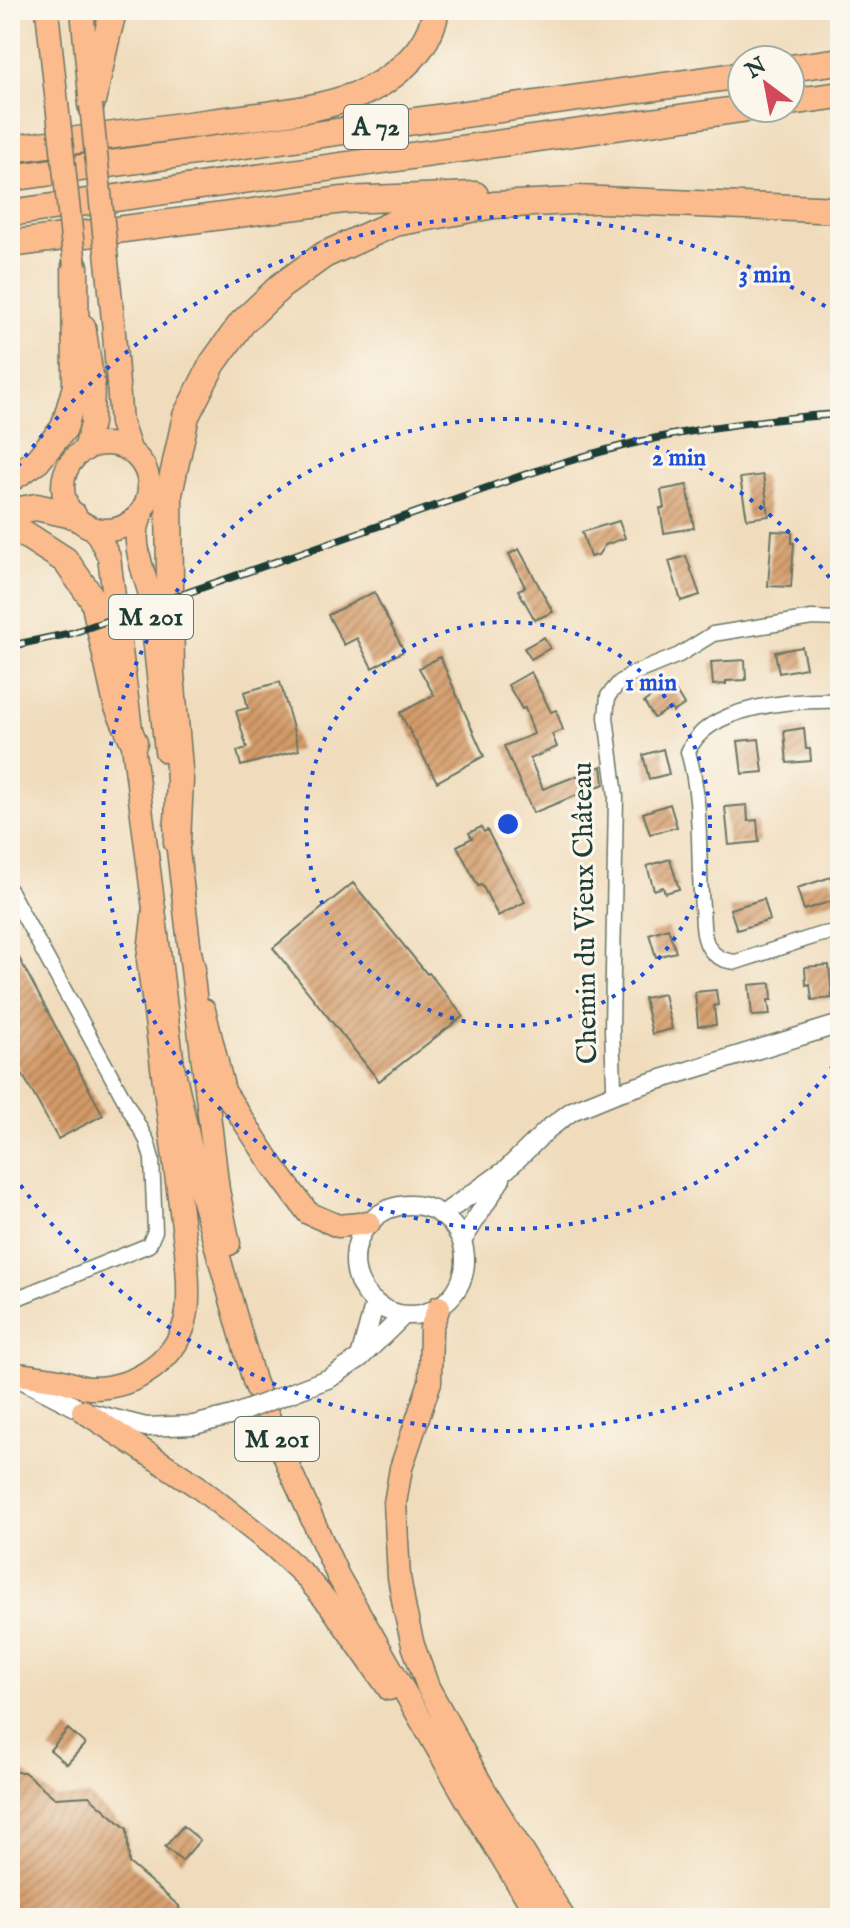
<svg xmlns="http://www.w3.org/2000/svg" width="850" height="1928" font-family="'IM FELL English',serif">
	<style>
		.building { fill: url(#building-hatch) }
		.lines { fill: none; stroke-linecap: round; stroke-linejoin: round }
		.minor-casing { stroke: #687564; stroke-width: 17 }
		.tertiary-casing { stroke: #687564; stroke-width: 21 }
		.primary-casing { stroke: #687564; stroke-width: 25 }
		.trunk-casing { stroke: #687564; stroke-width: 25 }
		.motorway-casing { stroke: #687564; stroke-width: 29 }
		.minor { stroke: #fff; stroke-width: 14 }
		.tertiary { stroke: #fff; stroke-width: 18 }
		.primary { stroke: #fbbb8d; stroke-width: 22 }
		.trunk { stroke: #fbbb8d; stroke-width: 22 }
		.motorway { stroke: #fbbb8d; stroke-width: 26 }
		.rail-casing { stroke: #1f3d34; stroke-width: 8 }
		.rail { stroke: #fbf7ec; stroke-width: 5; stroke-dasharray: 15; stroke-linecap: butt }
		.tertiary-bridge-casing { stroke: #687564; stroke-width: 21; stroke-linecap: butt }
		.primary-bridge-casing { stroke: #687564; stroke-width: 25; stroke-linecap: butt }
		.tertiary-bridge { stroke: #fff; stroke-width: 18 }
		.primary-bridge { stroke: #fbbb8d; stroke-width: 22 }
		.ring { fill: none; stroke: #1d4ed8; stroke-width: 4; stroke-dasharray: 4 8 }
		.labels { text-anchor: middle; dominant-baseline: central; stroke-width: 6; stroke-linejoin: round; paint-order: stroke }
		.shield { fill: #fbf7ec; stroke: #61756b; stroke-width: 2 }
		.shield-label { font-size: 26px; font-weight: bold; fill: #1f3d34 }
		.street-label { font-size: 28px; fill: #1f3d34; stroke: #fbf7ec }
		.centre { fill: #1d4ed8; stroke: #fbf7ec; stroke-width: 4 }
		.ring-label { font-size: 24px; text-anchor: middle; font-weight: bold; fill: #1d4ed8; stroke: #fbf7ec; stroke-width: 6; stroke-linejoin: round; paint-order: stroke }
	</style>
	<defs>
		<pattern id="building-hatch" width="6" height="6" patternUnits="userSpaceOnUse" patternTransform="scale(2)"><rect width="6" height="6" fill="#d39a68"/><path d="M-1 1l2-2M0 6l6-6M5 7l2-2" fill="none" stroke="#ab7f56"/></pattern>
	</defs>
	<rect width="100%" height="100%" fill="#fbf7ec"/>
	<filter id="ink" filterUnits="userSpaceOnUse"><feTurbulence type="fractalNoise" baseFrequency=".0125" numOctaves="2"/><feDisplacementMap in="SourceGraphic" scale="16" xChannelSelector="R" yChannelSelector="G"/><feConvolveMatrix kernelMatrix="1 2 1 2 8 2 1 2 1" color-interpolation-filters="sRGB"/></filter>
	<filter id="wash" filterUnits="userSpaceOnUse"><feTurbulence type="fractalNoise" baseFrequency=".006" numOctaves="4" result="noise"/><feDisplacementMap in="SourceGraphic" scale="32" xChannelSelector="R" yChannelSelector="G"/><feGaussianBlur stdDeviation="1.8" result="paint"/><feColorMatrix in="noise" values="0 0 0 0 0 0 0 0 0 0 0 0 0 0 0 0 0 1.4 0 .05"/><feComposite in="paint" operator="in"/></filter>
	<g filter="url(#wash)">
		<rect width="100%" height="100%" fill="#f0dcbc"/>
		<g id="blocks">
			<path class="building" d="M763 475 769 516 747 519 740 478Z
				M687 485 694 528 664 533 660 508H664L661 490Z
				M619 521 625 538 605 545 598 555 590 557 582 532Z
				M772 531 792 532V543H794L791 587 768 586Z
				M519 549 553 612 535 620 518 590 525 587 509 554Z
				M686 556 700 595 681 601 669 561Z
				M374 592 404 651 372 668 357 638 344 645 328 615Z
				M544 637 550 648 531 659 524 648Z
				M802 647 806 668 779 673 775 652Z
				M440 657 484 756 437 782 400 713 434 695 419 668Z
				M745 660 746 680 726 681V684L713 685 711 662Z
				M531 672 551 712 556 710 563 730 552 734 557 747 530 759 543 789 602 766 604 784 533 813 504 746 534 734 525 708 522 709 508 685Z
				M280 682 299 750 241 766 237 751 247 748 236 711 248 708 244 692Z
				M671 684 684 705 673 712 671 708 654 718 644 702Z
				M804 728 806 749H810L811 761 787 763 784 731Z
				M759 739 763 772 742 774 738 741Z
				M663 749 669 774 649 779 643 755Z
				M670 804 677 827 650 834 643 813Z
				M747 805 748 821 757 820 759 842 729 845 725 807Z
				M481 827 484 832 487 830 525 902 498 916 482 885 478 886 457 846 472 838 469 833Z
				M670 859 679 889 665 893 663 887 654 890 647 866Z
				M831 877 838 899 804 910 797 888Z
				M353 883 427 974 429 973 463 1016 379 1081 273 948Z
				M764 899 770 920 737 930 730 909Z
				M668 928 676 952 656 957 649 934Z
				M10 941 103 1115 58 1139 18 1066 10 1070Z
				M829 965 832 998 812 1000 810 984 806 985 805 967Z
				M771 983 772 1000H768L770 1015 752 1016 749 985Z
				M716 990 718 1005 714 1006 716 1025 698 1026 695 992Z
				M664 994 672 1029 652 1034 644 998Z
				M68 1729 85 1744 67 1764 50 1750Z
				M10 1772H24L55 1798 89 1796 127 1829 129 1863 179 1906V1918H10Z
				M183 1826 200 1840 182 1861 165 1847Z"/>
		</g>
	</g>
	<g filter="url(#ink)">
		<use href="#blocks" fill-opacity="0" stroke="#687564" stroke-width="2"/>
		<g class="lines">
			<g class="minor-casing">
				<path id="minor" d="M840 701C796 700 707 704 688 752 703 802 697 856 702 907 703 917 702 928 705 938 709 954 721 961 736 962L819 935 840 931
					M10 891 147 1141 152 1159 155 1231 149 1245 10 1301
					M616 1093 614 1085 612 1029 616 796 606 717 608 696 619 683 630 675 679 655 713 634 812 618 840 619"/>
			</g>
			<g class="tertiary-casing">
				<path id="tertiary" d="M355 1260a55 55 0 1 1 110 0a55 55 0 1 1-110 0Z
					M442 1215 507 1169 548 1129 572 1111 616 1093 840 1024
					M462 1241 501 1179
					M360 1358 375 1302
					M19 1378 83 1411 146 1427 194 1425 233 1415
					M330 1378 360 1358 404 1315"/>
			</g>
			<g class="primary-casing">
				<path id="primary" d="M47 10 57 104
					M82 10 90 96
					M113 320 121 423 131 452
					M84 326 93 383 92 423 85 450
					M63 487a43 43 0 1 1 86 0a43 43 0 1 1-86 0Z
					M143 510C141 516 138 523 137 530 135 549 143 572 149 591L166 751
					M175 825 190 952 194 969
					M204 1010 224 1091 273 1166 308 1213 338 1226 369 1223
					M10 1373C26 1375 43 1377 59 1380 69 1382 79 1387 89 1388 135 1389 180 1360 187 1312 190 1292 187 1271 186 1250L148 960 154 909 109 557 95 529"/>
			</g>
			<g class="trunk-casing">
				<path id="trunk" d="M154 909 173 1066 200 1190 254 1381 290 1470 338 1576 471 1807 539 1918
					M190 952 218 1190 229 1244
					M439 1307 431 1328 430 1382 401 1468 395 1503 399 1577 405 1611 413 1645 428 1687 484 1789 564 1918
					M83 1411 197 1486 272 1545 304 1575 330 1605 389 1689"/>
			</g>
			<g class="motorway-casing">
				<path id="motorway" d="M790 68 840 61
					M790 102 840 95
					M91 105C100 73 104 41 114 10
					M10 149C77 140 144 131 211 122 262 115 340 110 383 82 409 65 431 41 436 10
					M10 178 742 75
					M578 199 840 210
					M10 213 749 108
					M10 244 343 200 475 195
					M10 479 37 461 64 428 76 386 75 266
					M10 512 36 507 73 515
					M10 529 23 533 65 560 94 601 117 705 134 742
					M177 842 180 780 171 673 169 494 186 416 213 363 242 323 281 286 324 255 395 223 494 205 593 200"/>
			</g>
			<use href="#minor" class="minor"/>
			<use href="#tertiary" class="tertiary"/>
			<use href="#primary" class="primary"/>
			<use href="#trunk" class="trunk"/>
			<use href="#motorway" class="motorway"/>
			<g class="rail-casing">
				<path id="rail" d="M10 646 72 633 527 474C570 460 613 447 657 438 717 425 779 418 840 414"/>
			</g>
			<use href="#rail" class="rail"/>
			<g class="tertiary-bridge-casing">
				<path id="tertiary-bridge" d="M233 1415 330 1378"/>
			</g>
			<g class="primary-bridge-casing">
				<path id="primary-bridge" d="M57 104 75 266
					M91 105 113 320"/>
			</g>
			<use href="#tertiary-bridge" class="tertiary-bridge"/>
			<use href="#primary-bridge" class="primary-bridge"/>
		</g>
	</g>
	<g class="ring">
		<circle cx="508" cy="824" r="202"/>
		<path d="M840 1056A405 405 0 1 1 840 592"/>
		<path d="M839 1333A607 607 0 0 1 11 1172M11 476A607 607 0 0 1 839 315"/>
	</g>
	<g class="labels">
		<g class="shield">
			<rect x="344" y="105" width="64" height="44" rx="6"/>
			<rect x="109" y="595" width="84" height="44" rx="6"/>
			<rect x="235" y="1417" width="84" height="44" rx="6"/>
		</g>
		<g class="shield-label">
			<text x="376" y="127">A 72</text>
			<text x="151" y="617">M 201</text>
			<text x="277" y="1439">M 201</text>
		</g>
		<g class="street-label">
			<text transform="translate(586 913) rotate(-91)">Chemin du Vieux Château</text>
		</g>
	</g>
	<circle cx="508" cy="824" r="12" class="centre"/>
	<g class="ring-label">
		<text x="765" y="282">3 min</text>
		<text x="679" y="465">2 min</text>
		<text x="651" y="690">1 min</text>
	</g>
	<rect width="850" height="1928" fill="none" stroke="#fbf7ec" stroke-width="40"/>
	<g transform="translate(766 84) rotate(328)"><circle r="38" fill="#fbf7ec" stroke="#a3ada2" stroke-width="2"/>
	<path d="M0-6L14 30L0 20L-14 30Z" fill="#d1495b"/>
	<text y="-12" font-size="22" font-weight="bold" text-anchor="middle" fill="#1f3d34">N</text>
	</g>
</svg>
